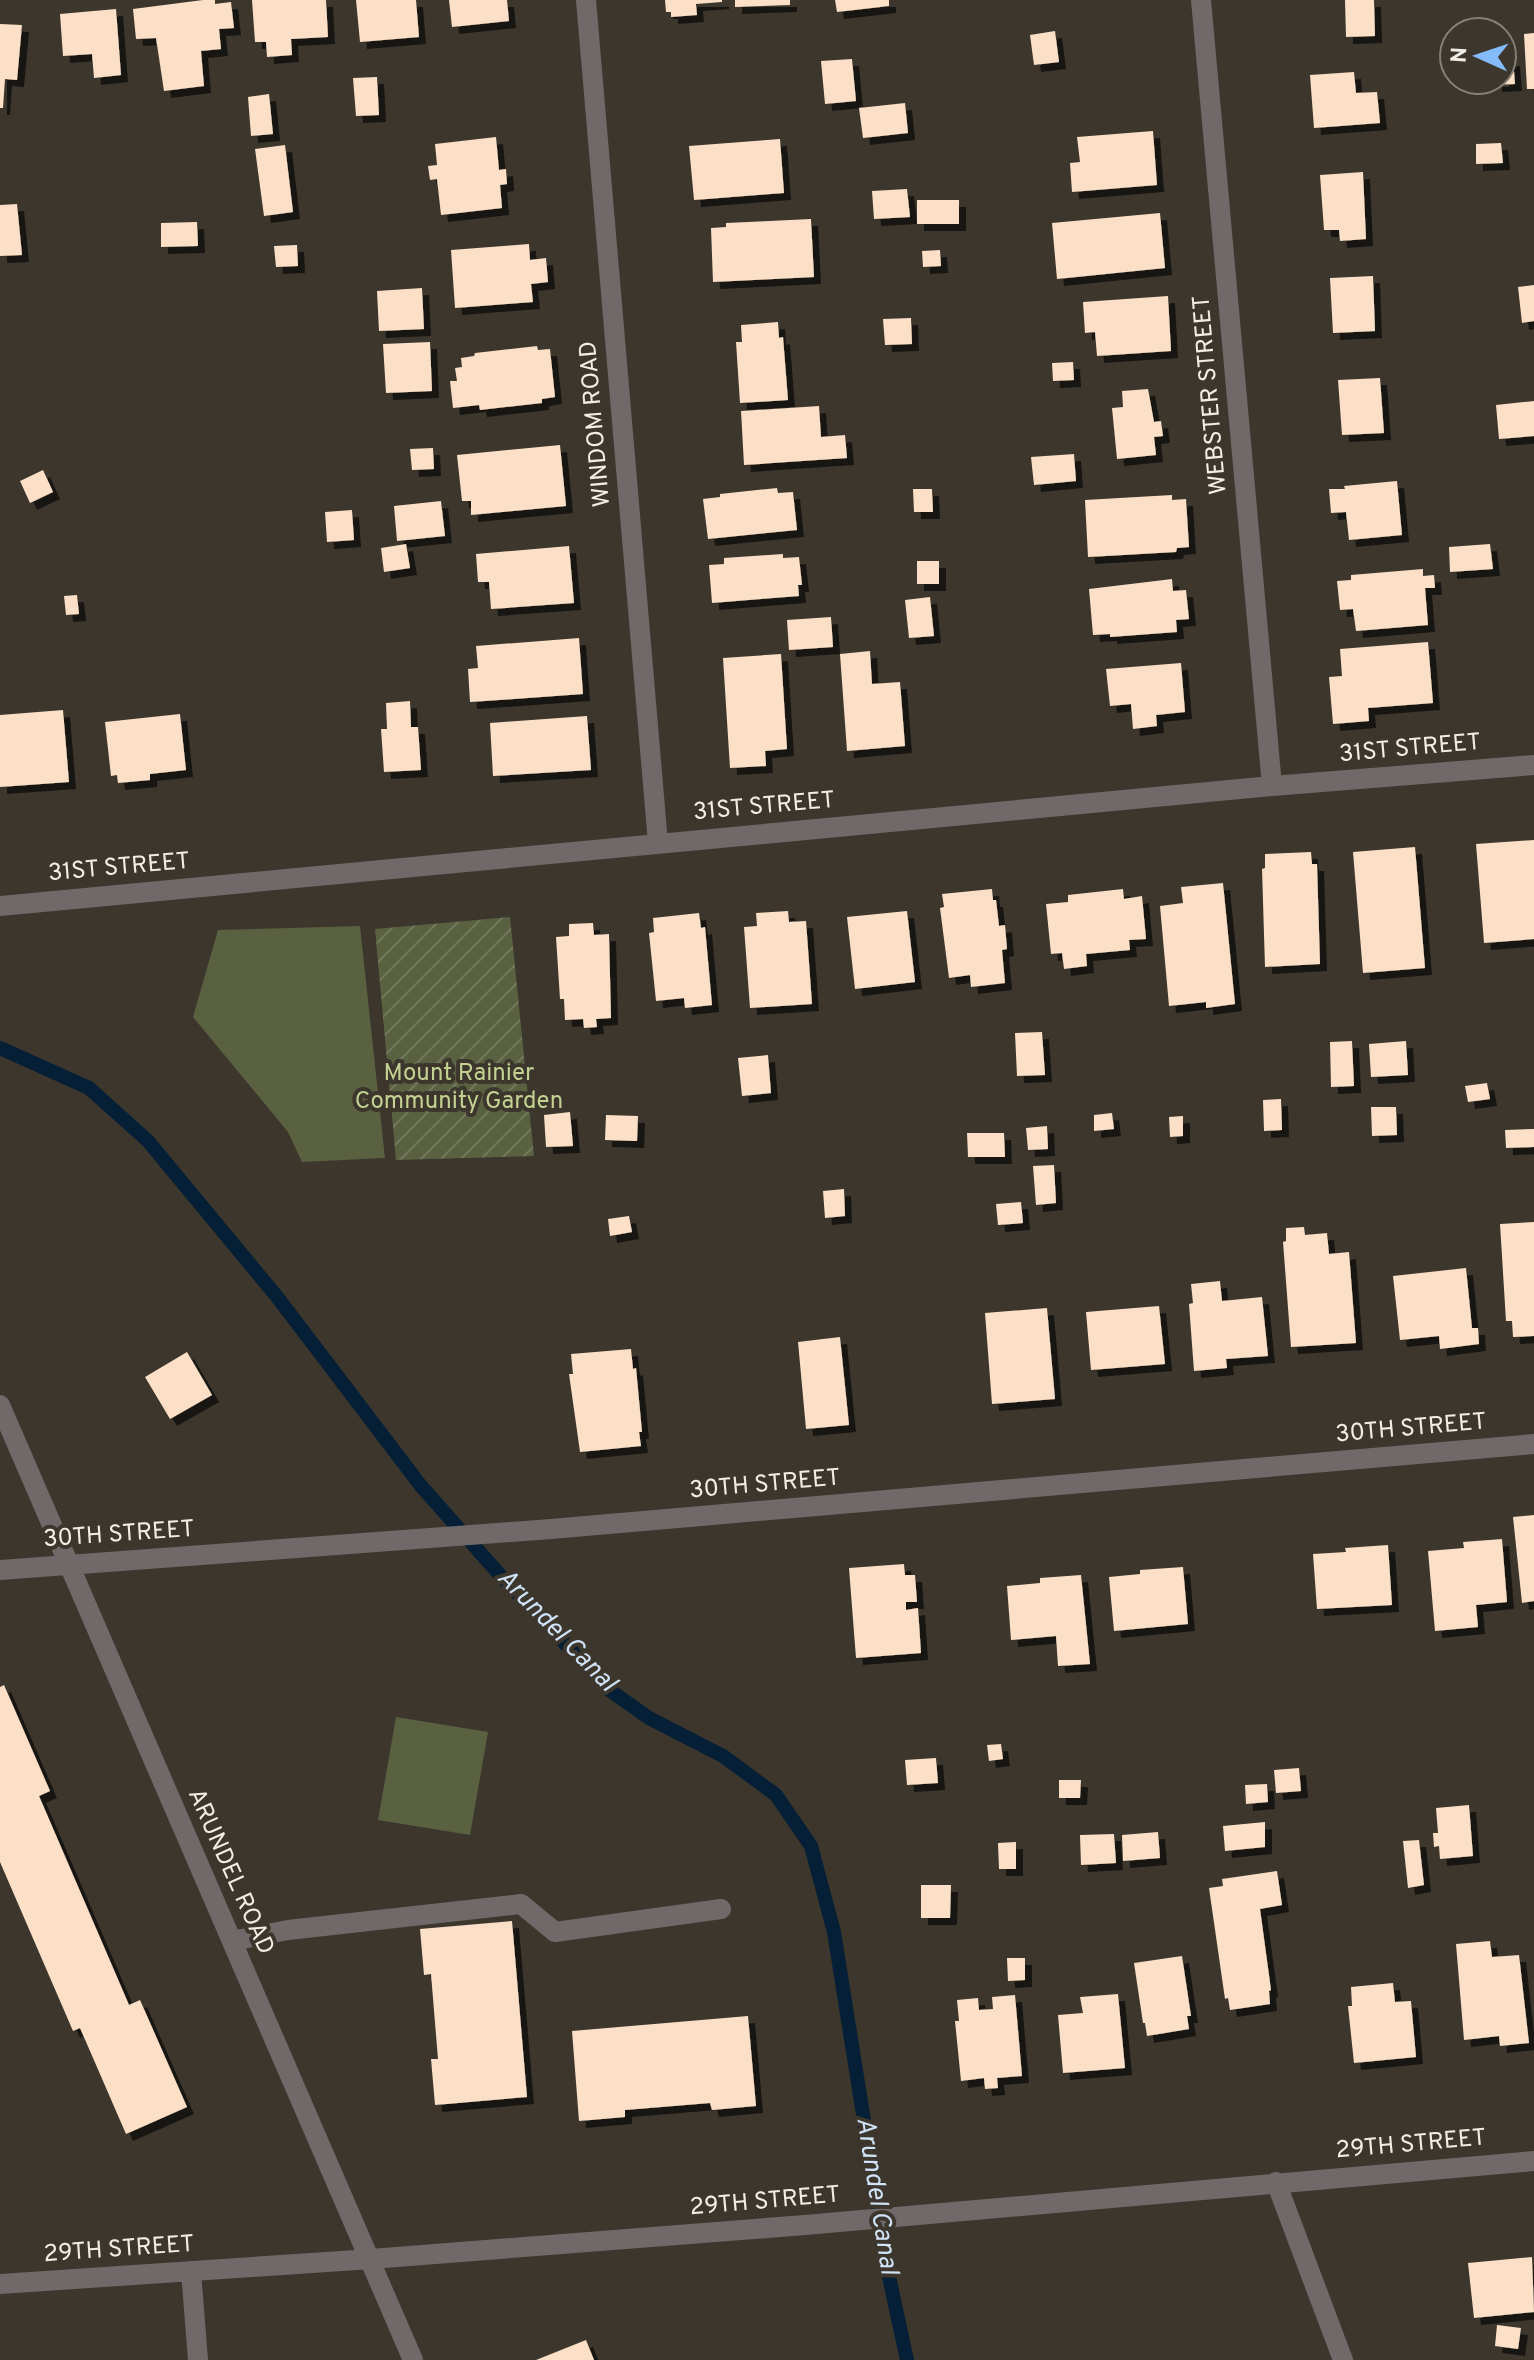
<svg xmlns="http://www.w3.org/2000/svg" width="1534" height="2360" font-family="Overpass,sans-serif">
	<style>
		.park { fill: #5a6141 }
		.garden { fill: url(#garden-furrows) }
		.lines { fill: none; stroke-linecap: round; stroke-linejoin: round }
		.stream { stroke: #041f36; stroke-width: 14 }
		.building { fill: #fbe0c7; filter: url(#shadow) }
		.minor { stroke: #70696a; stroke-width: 20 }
		.labels { text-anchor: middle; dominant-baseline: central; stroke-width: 8; stroke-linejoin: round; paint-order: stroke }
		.street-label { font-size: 24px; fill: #f1eee8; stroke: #3c362d }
		.park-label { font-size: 24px; fill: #c3d292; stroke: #3c362d }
		.water-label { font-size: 26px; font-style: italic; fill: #d0e3f7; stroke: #3c362d }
	</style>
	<defs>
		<pattern id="garden-furrows" width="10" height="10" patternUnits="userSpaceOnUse" patternTransform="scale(2)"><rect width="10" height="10" fill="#5a6141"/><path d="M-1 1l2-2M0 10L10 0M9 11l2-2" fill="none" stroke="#72785c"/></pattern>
		<filter id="shadow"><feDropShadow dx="7" dy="7" stdDeviation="0" flood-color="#0009"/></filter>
	</defs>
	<rect width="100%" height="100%" fill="#3c362d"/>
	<path class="park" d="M360 926 385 1158 302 1162 288 1132 193 1017 218 930Z
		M396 1717 488 1732 470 1835 378 1820Z"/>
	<path class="garden" d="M510 917 534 1156 396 1160 375 929Z"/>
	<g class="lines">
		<path class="stream" d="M0 1048 89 1088 148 1141 278 1298 421 1486 500 1575 608 1689 649 1718 723 1756 776 1795 811 1846 834 1932 888 2272 907 2360"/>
	</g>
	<path class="building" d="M203 0H215V4L231 2 234 28 219 29 221 49 201 51 204 86 164 91 156 38 136 39 133 9Z
		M252 0H326L328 37 291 39 292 55 267 57 266 42H255Z
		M356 0H416L419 37 360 42Z
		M449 0H507L509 21 452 27Z
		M665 0H722V2L696 4 697 15 671 17V12H666Z
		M735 0H790V5L735 7Z
		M835 0H889V6L837 12Z
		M1345 0H1374L1375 36 1346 37Z
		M116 9 121 75 94 78 92 54 63 56 60 14Z
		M0 24 22 25 17 80 5 79 3 108H0Z
		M1055 31 1059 62 1034 65 1030 35Z
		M1534 33V89H1527L1524 34Z
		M852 59 856 101 825 104 821 61Z
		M1513 59 1515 84 1495 85V80H1502V60Z
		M1354 72 1356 93 1377 92 1380 123 1314 128 1310 75Z
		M377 77 379 115 356 116 353 78Z
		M269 94 273 134 251 136 248 97Z
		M905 103 908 133 863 138 859 108Z
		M1153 131 1157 185 1072 192 1070 163 1080 162 1077 137Z
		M496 137 499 170 506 169 507 184 500 185 502 208 441 215 437 179 430 180 428 166 437 165 435 144Z
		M780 139 784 193 694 200 689 146Z
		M1501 143 1503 163 1476 164V144Z
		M285 145 293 212 264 216 255 149Z
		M1363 172 1366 239 1340 241 1339 230H1324L1320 175Z
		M907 189 910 217 874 219 872 191Z
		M917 200H959V224H917Z
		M17 204 22 255 0 256V205Z
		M1160 213 1165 268 1057 279 1052 223Z
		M811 219 814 277 713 282 711 228 726 227V223Z
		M197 222 198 246 161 247V223Z
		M529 244 530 260 546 258 548 282 531 284 533 302 455 308 451 250Z
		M297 245 298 266 276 267 274 246Z
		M940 250 941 266 923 267 922 251Z
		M1373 276 1375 331 1333 333 1330 278Z
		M1534 285V321L1522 323 1518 287Z
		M422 288 424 329 379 331 377 291Z
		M1168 296 1171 351 1097 356 1095 332 1085 333 1083 302Z
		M911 318 912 344 885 345 883 319Z
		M778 322 779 338 783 337 788 400 740 403 736 342H742L741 325Z
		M430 342 432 391 386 393 383 344Z
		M537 346 538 350 550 349 555 397 542 399V403L480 410 479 405 453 408 450 381H457L455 368 462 367 461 358 474 356 475 353Z
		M1073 362 1074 380 1053 381 1052 363Z
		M1380 378 1384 433 1342 435 1338 380Z
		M1148 389 1154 422 1161 421 1163 436 1154 437 1156 455 1117 459 1112 408 1123 407 1122 391Z
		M1534 401V436L1499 439 1496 405Z
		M819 406 821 437 845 435 847 458 744 465 741 411Z
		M560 445 566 506 471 515V501H462L457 455Z
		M433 448 434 469 412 470 410 449Z
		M1074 454 1076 481 1034 485 1031 457Z
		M43 470 53 492 30 503 20 481Z
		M1397 481 1402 535 1349 540 1346 512 1331 513 1329 489H1345L1344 486Z
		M777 488 778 493 793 492 797 530 708 539 703 499 720 497V494Z
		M913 489H932L933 512H914Z
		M1172 495V500L1186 499 1189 547 1177 548 1176 552 1088 557 1085 500Z
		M441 501 445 536 397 541 394 506Z
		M352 510 354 540 327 542 325 512Z
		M406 544 410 568 384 572 381 548Z
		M1490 544 1493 569 1450 572 1449 547Z
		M569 546 574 603 491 609 489 582H478L476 554Z
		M783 554V558L799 557 802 585H798L799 596 712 603 709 565 724 564V558Z
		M917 561H939V584H917Z
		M1423 569V576L1434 575 1435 588H1425L1428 625 1356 631 1353 609 1340 610 1337 581 1351 580V575Z
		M1172 579 1173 591 1186 590 1189 619 1176 620 1177 632 1110 637V634L1093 635 1089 589Z
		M77 595 79 614 66 615 64 596Z
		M930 597 934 636 909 638 905 600Z
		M831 617 833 647 789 650 787 620Z
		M579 638 583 694 470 702 468 669 478 668 476 646Z
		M1428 642 1433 703 1368 708 1369 721 1333 724 1329 677 1342 676 1340 649Z
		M870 651 872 684 900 682 905 746 847 751 840 654Z
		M781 654 787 749 765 751 766 766 730 768 723 658Z
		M1181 663 1185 712 1156 715 1157 726 1133 729 1131 704 1110 706 1106 669Z
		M410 701 411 727H418L421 770 384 772 381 729H387L386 703Z
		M63 710 69 782 0 787V715Z
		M180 714 186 770 150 774V780L118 783 117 775 111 776 105 722Z
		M587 716 591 770 493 776 490 723Z
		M1534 840V939L1484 943 1476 844Z
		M1415 847 1425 968 1363 973 1353 852Z
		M1311 852 1312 864H1317L1320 964 1265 967 1262 869 1265 868V854Z
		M1223 883 1235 1004 1206 1008V1002L1169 1006 1160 906 1183 903 1181 887Z
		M992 889 993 900H996L999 926 1005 925 1007 949 1002 950 1005 983 971 987 970 975 949 978 940 908 944 907 942 894Z
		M1123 889 1124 899 1142 896 1146 939 1129 940 1130 950 1086 954 1087 966 1064 969 1062 953 1051 954 1046 904 1068 902V895Z
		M788 911 789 922 806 921 812 1004 750 1008 744 927 757 926 756 913Z
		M907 911 915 982 855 989 847 917Z
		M699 913 701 928 705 927 712 1005 685 1008 684 998 656 1001 649 933 654 932 653 918Z
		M593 923 594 935 609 934 611 1018 596 1019 597 1027 584 1028 583 1019 565 1020 564 999H560L556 937 569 936V924Z
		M1042 1032 1045 1075 1017 1076 1015 1033Z
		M1352 1041 1354 1086 1331 1087 1330 1042Z
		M1406 1041 1408 1075 1371 1077 1369 1044Z
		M768 1055 771 1093 742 1096 738 1058Z
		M1487 1083 1490 1099 1468 1102 1465 1086Z
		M1281 1099 1282 1130 1264 1131 1263 1100Z
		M1371 1107H1396L1397 1135 1372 1136Z
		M570 1112 573 1146 546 1147 544 1115Z
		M1112 1113 1114 1129 1094 1131V1115Z
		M606 1115 638 1116 637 1141 605 1140Z
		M1183 1116V1136L1170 1137 1169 1117Z
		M1047 1126 1048 1149 1028 1150 1026 1128Z
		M1534 1129V1147L1506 1148 1505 1130Z
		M967 1133H1004L1005 1157H968Z
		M1054 1165 1056 1203 1036 1205 1033 1166Z
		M844 1189 845 1216 825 1218 823 1191Z
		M1021 1202 1023 1223 998 1225 996 1204Z
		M629 1216 632 1232 610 1236 608 1219Z
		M1534 1222V1336L1513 1337 1512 1321H1506L1500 1224Z
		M1304 1227 1305 1235 1327 1233 1329 1254 1349 1252 1356 1343 1291 1347 1283 1242 1286 1241V1228Z
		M1466 1268 1472 1328H1478L1479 1344 1440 1349 1439 1336 1400 1340 1393 1276Z
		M1220 1281 1222 1301 1262 1297 1268 1356 1226 1359 1227 1368 1194 1371 1189 1304 1193 1303 1191 1284Z
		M1159 1306 1165 1364 1091 1370 1086 1312Z
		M1047 1308 1055 1399 992 1404 985 1313Z
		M840 1337 849 1425 806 1429 798 1342Z
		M631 1349 633 1369 636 1368 642 1432H639L641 1446 580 1452 569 1374H573L571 1354Z
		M187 1352 212 1395 170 1419 145 1377Z
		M1534 1515V1601L1522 1603 1513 1517Z
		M1502 1539 1507 1602 1476 1605 1478 1627 1435 1631 1428 1551 1464 1548 1463 1542Z
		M1388 1545 1392 1605 1317 1609 1313 1554 1346 1552 1345 1548Z
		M904 1564 905 1575H915L917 1602H906V1610L918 1608 921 1653 856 1658 849 1568Z
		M1183 1567 1188 1624 1114 1631 1109 1577 1140 1574V1570Z
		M1081 1575 1090 1664 1058 1666 1056 1636 1011 1640 1007 1586 1040 1583V1578Z
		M4 1685 50 1791 39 1796 129 2005 140 2000 187 2107 126 2134 80 2028 73 2031 0 1862V1687Z
		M1001 1744 1003 1759 989 1761 987 1745Z
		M936 1758 938 1783 907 1785 905 1760Z
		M1299 1768 1301 1791 1276 1793 1274 1770Z
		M1059 1780H1081L1080 1798H1059Z
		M1267 1784 1268 1802 1246 1804 1245 1785Z
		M1469 1805 1473 1856 1440 1859 1439 1846 1434 1847 1433 1833H1438L1436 1808Z
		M1265 1822V1847L1225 1851 1223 1826Z
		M1158 1832 1160 1858 1123 1861 1122 1835Z
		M1114 1834 1116 1863 1081 1865 1080 1835Z
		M1419 1840 1424 1885 1408 1888 1403 1841Z
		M1016 1842V1869H999L998 1843Z
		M1277 1871 1282 1905 1260 1909 1271 1990 1269 1991 1270 2004 1230 2010 1228 1998 1225 1999 1209 1888 1223 1886 1222 1879Z
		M921 1885H951L950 1918H921Z
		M512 1921 527 2097 435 2105 431 2059H438L431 1974 424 1975 420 1929Z
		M1490 1941 1492 1957 1519 1955 1529 2043 1500 2046 1499 2036 1464 2040 1456 1944Z
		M1182 1956 1191 2016H1187L1189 2029 1147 2036 1145 2023H1143L1134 1963Z
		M1007 1958H1025V1980L1008 1981Z
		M1393 1983 1395 2002 1411 2001 1416 2057 1354 2063 1348 2006H1352L1351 1987Z
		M1118 1994 1125 2068 1063 2073 1058 2015 1083 2013 1080 1997Z
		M1015 1995 1022 2076 997 2078 998 2088 985 2089 984 2078 961 2081 955 2021H959L957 2000 978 1998 979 2010 993 2009 992 1997Z
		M748 2016 756 2106 712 2110 710 2103 625 2110V2117L579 2121 572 2031Z
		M1532 2257 1534 2312 1474 2318 1468 2263Z
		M1497 2325 1521 2328 1518 2349 1495 2346Z
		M586 2340 594 2360H536Z"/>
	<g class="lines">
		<path class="minor" d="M586 0 658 843
			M1201 0 1272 786
			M0 906 1272 786 1534 765
			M0 1405 413 2360
			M0 1570 551 1529 1534 1444
			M232 1941 288 1930 521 1904 555 1932 721 1909
			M1276 2182 1343 2360
			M191 2271 198 2360
			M0 2284 371 2259 805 2225 1534 2161"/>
	</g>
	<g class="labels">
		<g class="street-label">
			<text transform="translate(1211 395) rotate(-95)">WEBSTER STREET</text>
			<text transform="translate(596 424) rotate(-95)">WINDOM ROAD</text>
			<text transform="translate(1410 749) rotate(-5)">31ST STREET</text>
			<text transform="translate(764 807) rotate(-5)">31ST STREET</text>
			<text transform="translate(119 868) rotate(-5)">31ST STREET</text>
			<text transform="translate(1411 1429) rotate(-5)">30TH STREET</text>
			<text transform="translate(765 1485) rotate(-5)">30TH STREET</text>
			<text transform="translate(119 1535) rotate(-4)">30TH STREET</text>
			<text transform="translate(230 1872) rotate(66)">ARUNDEL ROAD</text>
			<text transform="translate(1411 2145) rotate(-5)">29TH STREET</text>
			<text transform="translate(765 2202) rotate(-5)">29TH STREET</text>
			<text transform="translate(119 2250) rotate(-4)">29TH STREET</text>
		</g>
		<g class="park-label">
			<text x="459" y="1074">Mount Rainier<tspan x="459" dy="28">Community Garden</tspan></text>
		</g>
		<g class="water-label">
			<text transform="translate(556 1631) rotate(46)">Arundel Canal</text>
			<text transform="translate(876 2196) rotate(81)">Arundel Canal</text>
		</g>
	</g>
	<g transform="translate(1478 56) rotate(273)"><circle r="38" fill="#3c362d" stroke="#848078" stroke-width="2"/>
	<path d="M0-6L14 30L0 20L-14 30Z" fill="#85bbfb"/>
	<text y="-12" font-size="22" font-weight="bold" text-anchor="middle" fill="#f1eee8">N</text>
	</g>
</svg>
